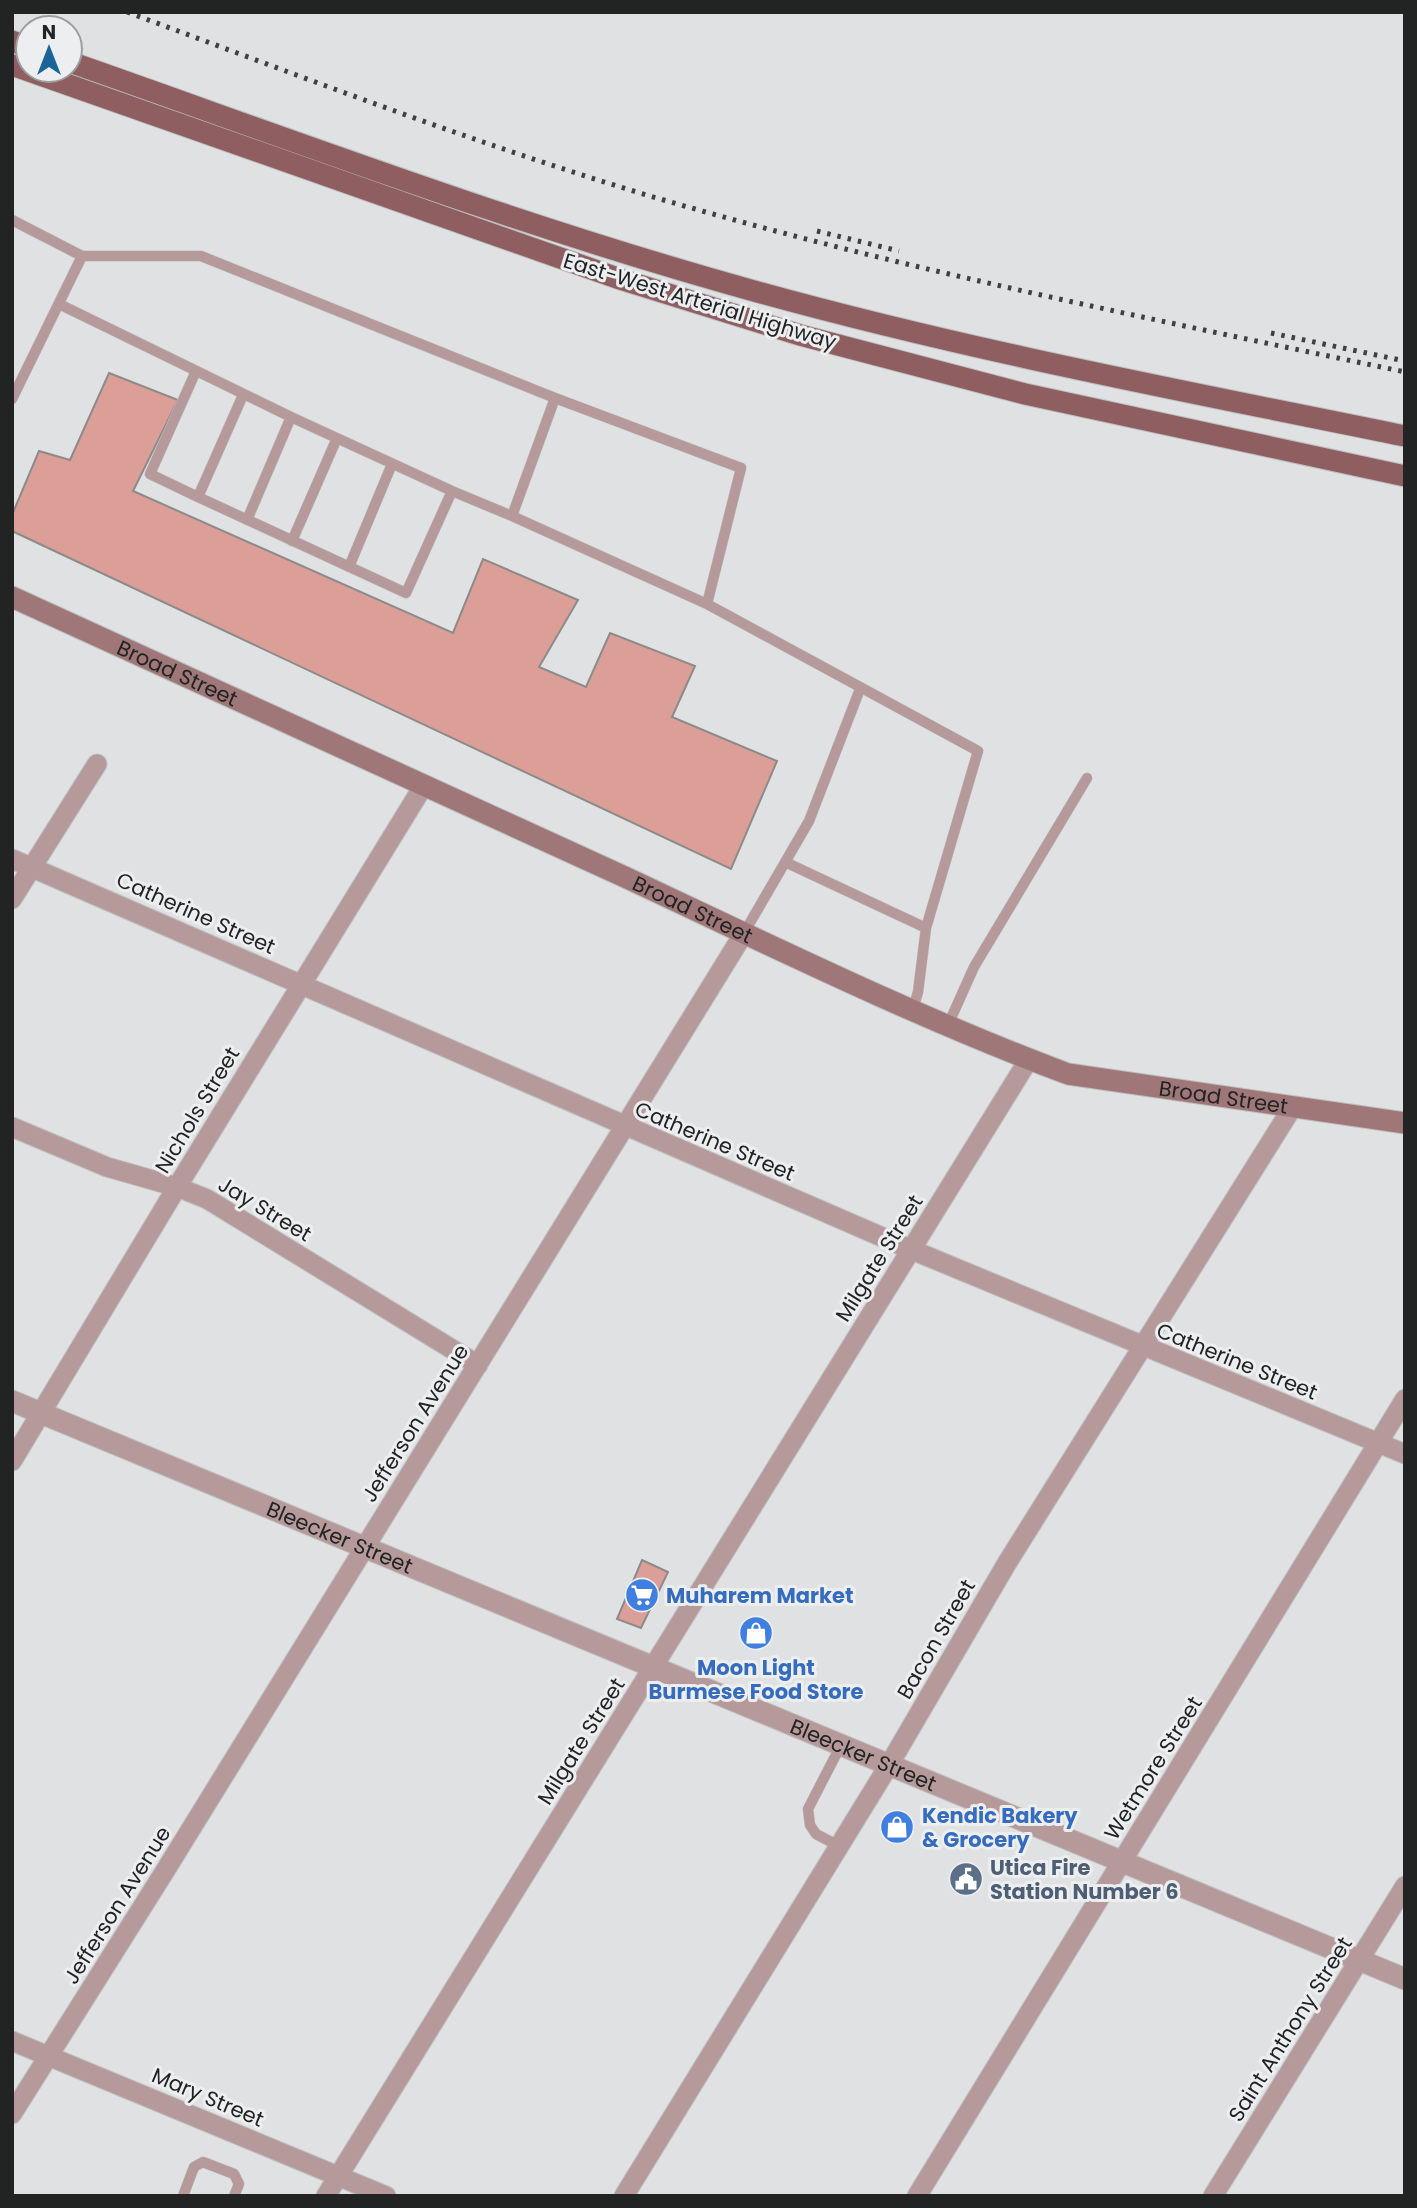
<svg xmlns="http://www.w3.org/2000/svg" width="1417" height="2208" font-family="Poppins,sans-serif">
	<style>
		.building { fill: #dc9f97; stroke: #8c8a8a; stroke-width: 2 }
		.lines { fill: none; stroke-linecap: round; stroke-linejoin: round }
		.service-casing { stroke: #bebfc0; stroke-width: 11 }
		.minor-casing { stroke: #bebfc0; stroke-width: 21 }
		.tertiary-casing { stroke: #bebfc0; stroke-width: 23 }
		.secondary-casing { stroke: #bebfc0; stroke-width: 23 }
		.primary-casing { stroke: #bebfc0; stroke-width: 23 }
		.service { stroke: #b69a9b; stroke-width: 10 }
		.minor { stroke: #b69a9b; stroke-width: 19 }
		.tertiary { stroke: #b69a9b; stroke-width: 21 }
		.secondary { stroke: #9f7779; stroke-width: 21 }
		.primary { stroke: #8e5e61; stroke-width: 21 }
		.rail { stroke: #3f4040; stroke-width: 5; stroke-dasharray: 3.5 7; stroke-linecap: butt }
		.labels { text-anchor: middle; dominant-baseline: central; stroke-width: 6; stroke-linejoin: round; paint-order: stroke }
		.street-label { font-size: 21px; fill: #222323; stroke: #edeef0 }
		.shop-label { font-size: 21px; font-weight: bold; fill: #366cbe; stroke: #edeef0; text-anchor: start }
		.service-label { font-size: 21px; font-weight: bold; fill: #4e5e75; stroke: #edeef0; text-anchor: start }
	</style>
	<rect width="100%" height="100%" fill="#e0e1e2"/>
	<path class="building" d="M109 373 178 400 133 491 453 633 483 559 578 600 539 667 586 687 610 633 695 666 672 717 777 761 731 869 12 531V515L39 451 70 460Z
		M642 1560 668 1572 641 1628 617 1619Z"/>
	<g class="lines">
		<g class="service-casing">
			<path id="service" d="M12 220 82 256
				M59 304 291 417 452 491 512 516 707 604 978 751 926 928
				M196 371 150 474 198 497
				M243 395 198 497 406 593 452 491
				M12 399 82 256H201L555 398 741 468 707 604
				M512 516 555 398
				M247 520 291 417
				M292 541 337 438
				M349 567 392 464
				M785 862 926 928 918 992 913 1009
				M744 933 809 821 860 689
				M948 1025 974 967 1087 778
				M839 1846 816 1834 810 1825 808 1809 841 1745
				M183 2196 194 2167 203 2162 234 2174 239 2184 234 2196"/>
		</g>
		<g class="minor-casing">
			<path id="minor" d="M12 859 912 1250 1405 1454
				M12 899 97 764
				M12 1127 107 1167 177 1187 207 1199 478 1365
				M12 1461 177 1187 424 785
				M12 2041 386 2196
				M12 2114 165 1871 744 933
				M326 2196 1029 1059
				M624 2196 889 1765 1007 1563 1292 1108
				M917 2196 1405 1399
				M1213 2196 1405 1886"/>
		</g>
		<g class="tertiary-casing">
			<g id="tertiary">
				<path id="s1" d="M12 1401 1405 1979"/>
			</g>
		</g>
		<g class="secondary-casing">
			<g id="secondary">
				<path id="s2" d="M12 597C217 691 422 784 627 878 772 946 918 1018 1068 1074L1405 1123"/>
			</g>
		</g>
		<g class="primary-casing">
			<path id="primary" d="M12 41 28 47
				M70 62C298 142 525 228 758 292 971 351 1189 392 1405 436
				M12 65 620 279 800 335 1025 394 1405 476"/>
		</g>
		<use href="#service" class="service"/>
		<use href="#minor" class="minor"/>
		<use href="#tertiary" class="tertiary"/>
		<use href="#secondary" class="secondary"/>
		<use href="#primary" class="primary"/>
		<path class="rail" d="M127 12C300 76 473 143 650 196 898 269 1152 319 1405 372
			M817 231 899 251
			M1271 333 1405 361"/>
	</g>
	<defs>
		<g id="supermarket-disc" transform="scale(1.75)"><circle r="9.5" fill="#3f7fe0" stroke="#edeef0"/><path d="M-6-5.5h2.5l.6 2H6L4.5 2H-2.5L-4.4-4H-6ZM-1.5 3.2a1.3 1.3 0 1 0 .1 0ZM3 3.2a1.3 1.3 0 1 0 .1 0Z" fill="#fff"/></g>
		<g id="shop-disc" transform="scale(1.75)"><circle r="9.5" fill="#3f7fe0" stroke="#edeef0"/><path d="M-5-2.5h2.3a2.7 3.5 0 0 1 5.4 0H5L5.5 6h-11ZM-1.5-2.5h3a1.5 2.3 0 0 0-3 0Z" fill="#fff"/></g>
		<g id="civic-disc" transform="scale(1.75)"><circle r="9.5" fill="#5c6f8a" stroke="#edeef0"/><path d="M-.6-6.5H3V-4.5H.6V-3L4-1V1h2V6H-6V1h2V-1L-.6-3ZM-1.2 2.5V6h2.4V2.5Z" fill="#fff"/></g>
	</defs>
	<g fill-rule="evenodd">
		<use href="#supermarket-disc" x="642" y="1595"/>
		<use href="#shop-disc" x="756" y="1633"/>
		<use href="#shop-disc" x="897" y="1827"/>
		<use href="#civic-disc" x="966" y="1879"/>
	</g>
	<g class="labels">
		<g class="street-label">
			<text transform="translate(700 301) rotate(17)">East-West Arterial Highway</text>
			<text stroke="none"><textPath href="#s2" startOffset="182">Broad Street</textPath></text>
			<text stroke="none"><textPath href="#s2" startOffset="749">Broad Street</textPath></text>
			<text transform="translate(196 913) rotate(24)">Catherine Street</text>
			<text stroke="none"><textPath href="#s2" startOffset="1316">Broad Street</textPath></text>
			<text transform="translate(197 1110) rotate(-59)">Nichols Street</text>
			<text transform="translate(715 1141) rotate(23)">Catherine Street</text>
			<text transform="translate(265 1209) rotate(31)">Jay Street</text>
			<text transform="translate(879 1258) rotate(-58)">Milgate Street</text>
			<text transform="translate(1237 1361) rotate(22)">Catherine Street</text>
			<text transform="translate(415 1423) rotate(-58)">Jefferson Avenue</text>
			<text stroke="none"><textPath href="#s1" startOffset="355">Bleecker Street</textPath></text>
			<text transform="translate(936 1639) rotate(-60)">Bacon Street</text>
			<text transform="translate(581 1741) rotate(-58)">Milgate Street</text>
			<text stroke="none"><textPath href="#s1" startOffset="922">Bleecker Street</textPath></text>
			<text transform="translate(1153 1768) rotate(-58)">Wetmore Street</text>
			<text transform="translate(117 1905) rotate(-58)">Jefferson Avenue</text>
			<text transform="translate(1290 2029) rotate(-58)">Saint Anthony Street</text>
			<text transform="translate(208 2097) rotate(23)">Mary Street</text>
		</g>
		<g class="shop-label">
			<text x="666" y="1595">Muharem Market</text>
			<text x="756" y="1667" text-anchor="middle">Moon Light<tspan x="756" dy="24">Burmese Food Store</tspan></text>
			<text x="922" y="1815">Kendic Bakery<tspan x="922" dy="24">&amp; Grocery</tspan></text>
		</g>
		<g class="service-label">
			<text x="990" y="1867">Utica Fire<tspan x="990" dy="24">Station Number 6</tspan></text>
		</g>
	</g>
	<rect width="1417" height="2208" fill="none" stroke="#222323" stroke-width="28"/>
	<g transform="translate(49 49)"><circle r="33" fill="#edeef0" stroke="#9c9d9e" stroke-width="2"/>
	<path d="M0-5L12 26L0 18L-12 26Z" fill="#1a6497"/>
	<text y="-10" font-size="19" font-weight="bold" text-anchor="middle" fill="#222323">N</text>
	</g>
</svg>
